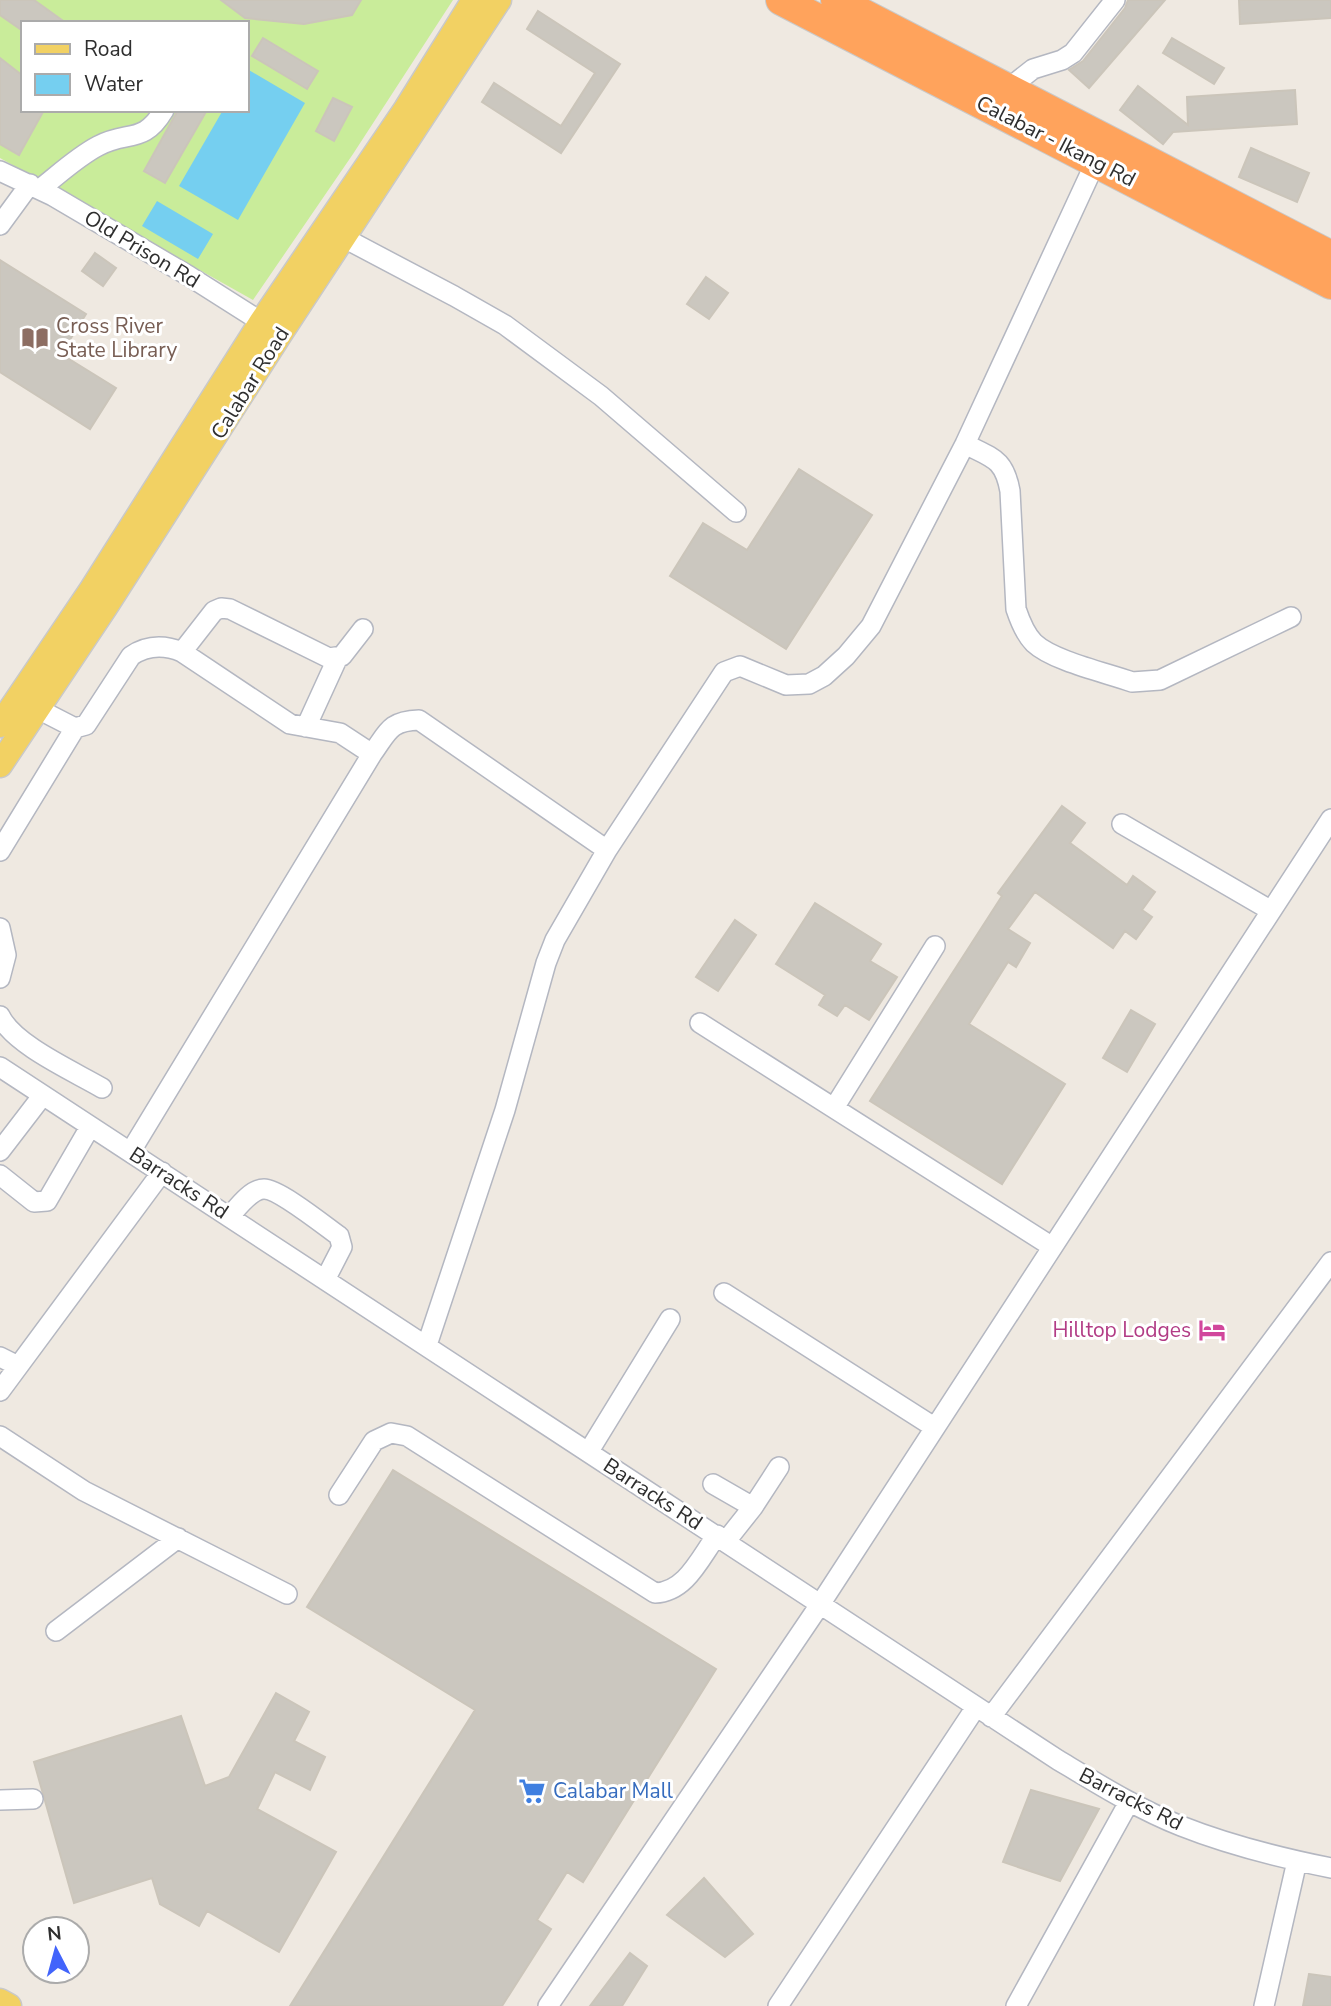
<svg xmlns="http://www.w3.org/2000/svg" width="1331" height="2006" font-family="'Nunito Sans',sans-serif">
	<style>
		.pitch { fill: #c9ec9a; fill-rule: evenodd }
		.water { fill: #75cff0 }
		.building { fill: #cbc7bf; stroke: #cbc5ba; stroke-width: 2 }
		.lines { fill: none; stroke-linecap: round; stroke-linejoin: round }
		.minor-casing { stroke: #b4b7c1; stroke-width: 22 }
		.major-casing { stroke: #c9c9c9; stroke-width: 27 }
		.highway-casing { stroke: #c9c9c9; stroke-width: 32 }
		.minor { stroke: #fff; stroke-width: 19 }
		.major { stroke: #f2d163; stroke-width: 24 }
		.highway { stroke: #ffa35c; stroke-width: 30 }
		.labels { text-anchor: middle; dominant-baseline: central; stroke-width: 6; stroke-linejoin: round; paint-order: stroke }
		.street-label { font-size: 21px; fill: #2e2e2e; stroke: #fff }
		.education-label { font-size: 21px; fill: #785e54; stroke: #fff; text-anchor: start }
		.hotel-label { font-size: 21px; fill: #b23c85; stroke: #fff; text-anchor: end }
		.shop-label { font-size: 21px; fill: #366cbe; stroke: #fff; text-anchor: start }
	</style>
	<rect width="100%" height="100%" fill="#efe9e1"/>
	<path class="pitch" d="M0 0H453L353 154 253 300 0 158ZM23 23H247V110H23Z"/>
	<path class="water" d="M247 69 305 103 238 220 179 186 223 110H247Z
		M157 201 213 234 198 259 142 226Z"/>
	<path class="building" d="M0 0H34L66 23H23V31L0 15Z
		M221 0H361L352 15 304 24 245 18Z
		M1128 0H1165L1089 88 1069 70 1083 61 1125 8Z
		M1239 0H1331V18L1240 24Z
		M538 11 620 64 561 153 482 102 494 83 561 126 595 73 527 29Z
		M263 38 318 71 307 89 252 56Z
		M1172 38 1224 68 1214 84 1163 53Z
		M0 58 23 76V110H44L19 155 0 144Z
		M1138 86 1188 125 1187 97 1295 90 1297 124 1173 132 1163 144 1120 110Z
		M333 98 352 107 334 141 316 131Z
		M178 110H207L165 183 144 171Z
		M1251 148 1309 173 1297 202 1239 177Z
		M95 253 116 268 103 286 82 271Z
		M0 260 86 314 61 354 116 388 90 429 0 372Z
		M706 277 728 293 709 319 687 304Z
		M799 469 872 515 786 649 670 576 703 523 747 550Z
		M1062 806 1085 823 1070 843 1127 885 1133 876 1155 892 1142 910 1152 917 1136 939 1125 931 1113 948 1035 892 1008 929 1030 943 1016 967 1008 962 969 1024 1065 1084 1002 1184 870 1101 1002 896 998 893Z
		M815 903 881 944 870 961 897 977 869 1020 845 1005 837 1016 819 1005 825 995 776 964Z
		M735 920 756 935 718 991 696 977Z
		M1131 1010 1155 1024 1127 1072 1103 1058Z
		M393 1470 716 1669 583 1882 567 1872 537 1920 551 1929 502 2006H290L475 1710 307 1607Z
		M276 1693 309 1712 294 1741 325 1757 310 1790 275 1772 257 1809 336 1852 279 1952 207 1911 199 1926 160 1904 152 1878 74 1903 34 1762 181 1716 205 1786 229 1777Z
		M1031 1790 1099 1809 1060 1881 1003 1862Z
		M704 1878 753 1934 725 1957 667 1915Z
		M630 1953 647 1966 622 2006H590Z
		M1309 1974 1331 1977V2006H1303Z"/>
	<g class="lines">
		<g class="minor-casing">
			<path id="minor" d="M1009 88 1033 69 1062 60 1073 53 1115 0
				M0 171 53 196 189 276 271 328
				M40 189C58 175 77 157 98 146 128 130 143 145 164 110
				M0 225 30 184
				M344 238 454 296 505 325 601 396 736 512
				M965 444C992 458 1004 458 1010 491L1016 609C1020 621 1025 634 1034 643 1053 661 1107 673 1132 682L1160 680 1291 617
				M182 652 214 611 221 608 230 609 329 658 342 656 363 629
				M38 709 75 728 86 725 131 656C147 645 165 645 182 652L290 724 340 733 372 754
				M306 727 338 657
				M1122 824 1270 910
				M0 851 75 728
				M0 928 6 955 0 978
				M0 1016C14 1045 73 1071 102 1088
				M700 1023 1051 1246
				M0 1067 1058 1760C1098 1784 1138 1809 1181 1826 1229 1845 1281 1858 1331 1868
				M834 1108 935 946
				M0 1151 43 1095
				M131 1151 372 754C388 732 389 721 419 720L607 850
				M0 1175 34 1202 47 1201 90 1127
				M230 1216C238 1207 251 1189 264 1189 279 1189 325 1226 339 1236L342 1247 325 1280
				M724 1293 934 1427
				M427 1345 505 1110 546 963 555 940 607 850 724 672 740 666 786 685 809 684 824 676 846 656 871 626 965 444 1096 161
				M0 1357 18 1366
				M0 1391 162 1172
				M0 1436 84 1491 287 1594
				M589 1451 670 1319
				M713 1484 753 1507 726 1541
				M339 1495 374 1441 391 1433 407 1436 655 1593C686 1592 700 1558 717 1535
				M753 1507 779 1467
				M56 1631 178 1538
				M991 1717 1331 1262
				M0 1800 33 1799
				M548 2006 821 1603 1331 819
				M778 2006 976 1707
				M1016 2006 1129 1802
				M1264 2006 1297 1861"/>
		</g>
		<g class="major-casing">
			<path id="major" d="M0 725 92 589 262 321 406 109 474 0
				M0 765 106 606 280 334 499 0
				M0 2001 9 2006"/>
		</g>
		<g class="highway-casing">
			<path id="highway" d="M781 0 1331 284
				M836 0 1331 256"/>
		</g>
		<use href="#minor" class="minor"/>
		<use href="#major" class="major"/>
		<use href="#highway" class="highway"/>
	</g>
	<defs>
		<g id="library-bare" transform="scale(2.1)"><path d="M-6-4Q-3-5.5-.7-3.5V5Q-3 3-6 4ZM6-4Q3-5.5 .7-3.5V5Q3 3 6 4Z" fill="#8d6e63" stroke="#fff" stroke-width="2.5" paint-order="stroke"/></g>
		<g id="hotel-bare" transform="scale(2.1)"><path d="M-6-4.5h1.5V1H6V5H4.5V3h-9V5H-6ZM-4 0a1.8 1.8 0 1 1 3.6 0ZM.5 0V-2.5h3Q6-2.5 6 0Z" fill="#d1479c" stroke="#fff" stroke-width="2.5" paint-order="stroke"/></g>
		<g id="supermarket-bare" transform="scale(2.1)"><path d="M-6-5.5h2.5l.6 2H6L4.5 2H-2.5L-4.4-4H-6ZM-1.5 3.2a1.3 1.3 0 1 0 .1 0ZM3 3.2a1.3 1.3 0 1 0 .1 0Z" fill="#3f7fe0" stroke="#fff" stroke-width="2.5" paint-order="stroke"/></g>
	</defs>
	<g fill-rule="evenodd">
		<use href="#library-bare" x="35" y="338"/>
		<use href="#hotel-bare" x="1212" y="1330"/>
		<use href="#supermarket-bare" x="532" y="1791"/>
	</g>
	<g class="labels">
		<g class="street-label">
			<text transform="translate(1056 141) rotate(27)">Calabar - Ikang Rd</text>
			<text transform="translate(142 249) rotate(31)">Old Prison Rd</text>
			<text transform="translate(250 383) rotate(-58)">Calabar Road</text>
			<text transform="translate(179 1183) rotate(33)">Barracks Rd</text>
			<text transform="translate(653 1494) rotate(33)">Barracks Rd</text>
			<text transform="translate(1131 1799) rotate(27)">Barracks Rd</text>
		</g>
		<g class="education-label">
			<text x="56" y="326">Cross River<tspan x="56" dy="24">State Library</tspan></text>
		</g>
		<g class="hotel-label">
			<text x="1191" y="1330">Hilltop Lodges</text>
		</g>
		<g class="shop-label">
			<text x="553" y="1791">Calabar Mall</text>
		</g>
	</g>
	<rect x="21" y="21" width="228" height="91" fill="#ffffff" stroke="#ababab" stroke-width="2"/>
	<rect x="35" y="44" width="35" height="10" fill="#f2d163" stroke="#ababab" stroke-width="2"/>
	<text x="84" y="56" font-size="21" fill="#2e2e2e">Road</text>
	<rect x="35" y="74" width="35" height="21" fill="#75cff0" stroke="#ababab" stroke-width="2"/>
	<text x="84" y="91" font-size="21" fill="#2e2e2e">Water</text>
	<g transform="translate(56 1950) rotate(354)"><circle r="33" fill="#ffffff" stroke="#ababab" stroke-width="2"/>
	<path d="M0-5L12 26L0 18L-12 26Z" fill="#4264fb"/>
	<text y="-10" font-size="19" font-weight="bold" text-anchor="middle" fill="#2e2e2e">N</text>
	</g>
</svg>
